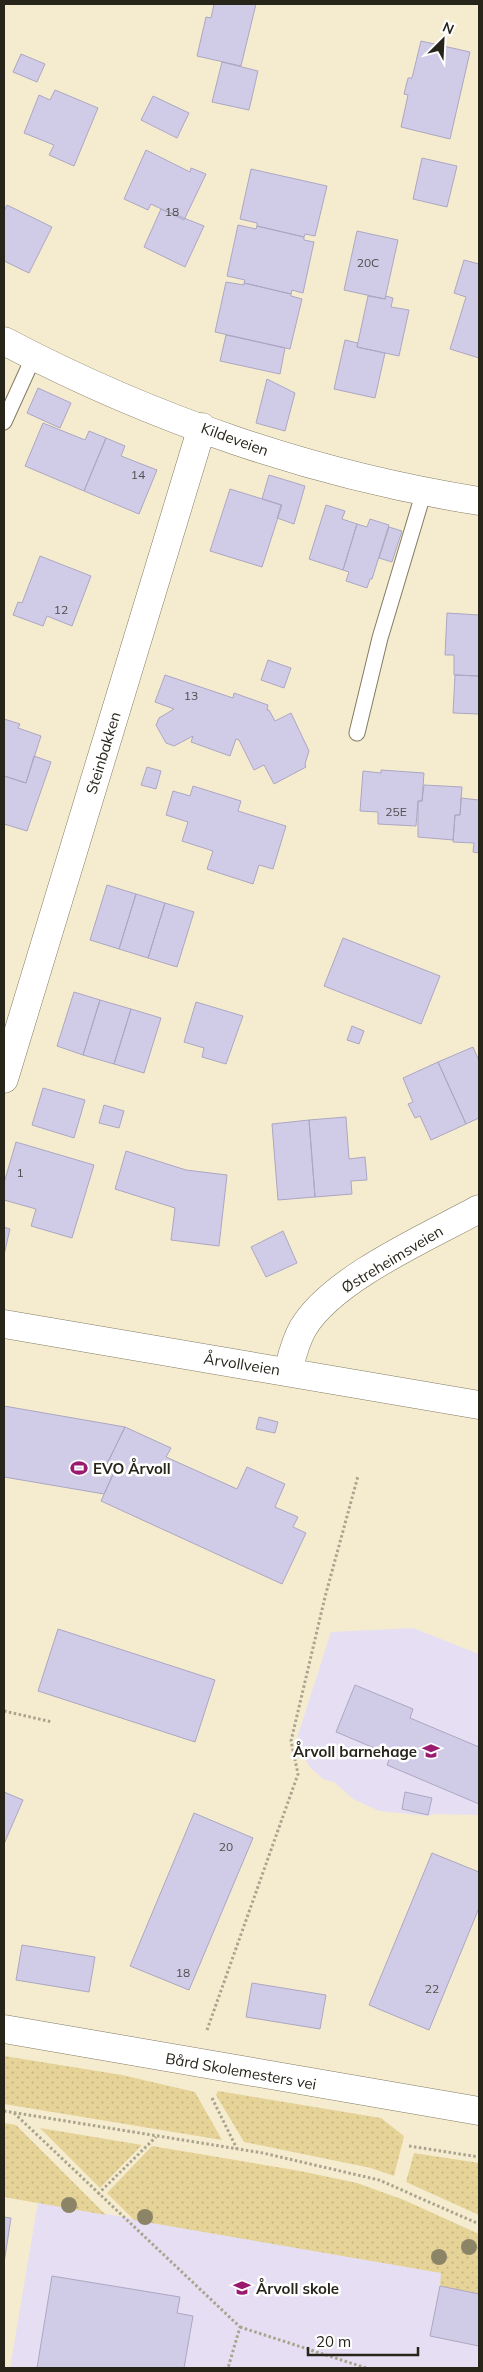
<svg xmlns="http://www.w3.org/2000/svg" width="483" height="2372" font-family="Mulish,sans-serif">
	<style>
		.education { fill: #e6def3 }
		.grass { fill: url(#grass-dots) }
		.building { fill: #d0cbe6; stroke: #aca7c2 }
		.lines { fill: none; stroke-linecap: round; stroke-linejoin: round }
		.service-casing { stroke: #837b62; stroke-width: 17 }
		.minor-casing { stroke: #837b62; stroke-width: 29 }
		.tertiary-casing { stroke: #837b62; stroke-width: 29 }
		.path { stroke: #aaa38e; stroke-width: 3; stroke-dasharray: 2.5 2.5; stroke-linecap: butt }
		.service { stroke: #fff; stroke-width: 15 }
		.minor { stroke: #fff; stroke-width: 28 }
		.tertiary { stroke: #fff; stroke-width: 28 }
		.tree { fill: #8c8467 }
		.labels { text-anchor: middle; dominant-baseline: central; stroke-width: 5; stroke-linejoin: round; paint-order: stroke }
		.number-label { font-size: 12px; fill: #514e4d }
		.street-label { font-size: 15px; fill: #27241a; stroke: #fff }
		.poi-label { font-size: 15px; font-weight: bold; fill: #27241a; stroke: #fff; text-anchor: start }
	</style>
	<defs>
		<pattern id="grass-dots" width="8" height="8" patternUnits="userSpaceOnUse" patternTransform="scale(1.25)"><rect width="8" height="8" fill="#e6d397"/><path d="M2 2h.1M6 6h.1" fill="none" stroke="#c5b582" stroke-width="1.8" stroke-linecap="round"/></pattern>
	</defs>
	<rect width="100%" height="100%" fill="#f5ecd0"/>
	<path class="education" d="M413 1628 479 1654V1815L434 1814 428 1816 379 1811 353 1799 334 1782 323 1779 310 1767 295 1744 331 1632Z
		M38 2202 442 2273 479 2291V2368H10Z"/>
	<path class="grass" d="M4 2056 122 2075 195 2092 222 2140 4 2104Z
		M218 2091 381 2118 404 2136 394 2176 371 2168 244 2142 216 2095Z
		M4 2123 16 2125 106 2215 4 2197Z
		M40 2128 142 2145 100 2188Z
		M152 2146 300 2171 357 2183 404 2200 479 2234V2294L440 2286 441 2273 134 2220 107 2193Z
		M414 2153 479 2163V2215L406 2182Z"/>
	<path class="building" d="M214 4H256L241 66 197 56 206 17 211 18Z
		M421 41 470 52 450 139 401 127 408 95 404 94 408 78H412Z
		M21 54 45 64 37 82 13 72Z
		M222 62 258 71 249 110 212 102Z
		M55 90 98 108 74 166 49 155 54 145 24 133 39 95 50 100Z
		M153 96 189 113 177 138 141 120Z
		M146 150 190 172 191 168 206 174 184 220 151 204 148 210 124 199Z
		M422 158 457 166 447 207 413 199Z
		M251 169 327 186 315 236 305 234 304 237 257 226V223L240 219Z
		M7 205 52 227 29 273 4 261V211Z
		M161 209 204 226 185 267 144 247Z
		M238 225 256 229 257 226 304 237V240L314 242 303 293 292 290 291 294 244 283 245 280 227 276Z
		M357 231 398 240 385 299 344 290Z
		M464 260 479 264V358L450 349 466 297 454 293Z
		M226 282 244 285V283L291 294V296L302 299 290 349 215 332Z
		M368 296 385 299 386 296 393 298 391 307 409 310 399 356 357 347Z
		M226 335 285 348 280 374 220 361Z
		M345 340 358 343 357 347 385 353 375 398 334 389Z
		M267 379 295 393 285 431 256 423Z
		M38 388 71 403 60 428 27 413Z
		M43 423 85 440 89 431 106 438 84 491 25 466Z
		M106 438 125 446 121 456 157 470 139 514 84 491Z
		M269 475 305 486 294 524 277 518 281 505 262 499Z
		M230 489 282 505 262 567 210 551Z
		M326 505 345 511 342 519 357 524 343 570 309 559Z
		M370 519 389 525 372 579H370L367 588 346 581 349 572 343 570 357 524 367 527Z
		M389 527 402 531 392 562 379 558Z
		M40 556 91 576 72 626 47 616 43 626 13 615 18 602 22 603Z
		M447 613 479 615V676L454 675V655H445Z
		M268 660 291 668 284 688 261 680Z
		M165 675 233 698 234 693 268 705 267 710H269L275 721 291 713 309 751 305 764 306 767 274 784 264 765 254 770 239 740 236 739 230 756 191 742 193 736 174 746 166 743 156 725 159 718 174 709 155 702Z
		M455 675 479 676V714L453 713Z
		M4 719 20 724 18 728 41 736 26 783 4 776Z
		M34 756 51 762 27 831 4 824V776L26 783Z
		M147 767 161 771 156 789 141 785Z
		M381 770 424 773 422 801H418L416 826 378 824V812L360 811 363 771 381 773Z
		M424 785 462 787 460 815H455L453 840 418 837V801H422Z
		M193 786 241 801 238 811 286 826 273 869 259 865 253 884 207 869 213 851 182 841 188 822 166 815 173 791 190 796Z
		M461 798 479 800V853L473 852 474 843 453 842 455 815H460Z
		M107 885 136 894 119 949 90 940Z
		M136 894 165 903 148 958 119 949Z
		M165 903 194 912 177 967 148 958Z
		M343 938 440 976 421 1024 324 986Z
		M74 992 100 1000 83 1055 57 1046Z
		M100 1000 131 1009 114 1064 83 1055Z
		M196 1002 243 1016 226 1064 202 1057 204 1048 184 1042Z
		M131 1009 161 1018 144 1073 114 1064Z
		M352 1026 364 1031 359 1044 347 1040Z
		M473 1047 479 1061V1118L466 1124 438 1062Z
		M438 1062 466 1124 431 1140 420 1116 415 1118 408 1104 413 1102 403 1078Z
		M43 1088 85 1100 74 1138 32 1125Z
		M104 1105 124 1111 119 1128 99 1123Z
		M346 1117 349 1159 365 1157 367 1180 351 1181 352 1194 315 1197 309 1120Z
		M309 1120 315 1197 278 1200 272 1124Z
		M16 1142 94 1165 72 1238 31 1226 36 1209 4 1200V1183Z
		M126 1151 186 1170 227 1175 219 1246 171 1240 175 1208 115 1189Z
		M4 1227 10 1229 4 1255Z
		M283 1231 297 1263 266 1277 251 1247Z
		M4 1406 125 1427 107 1464 116 1468 104 1494 4 1477Z
		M259 1417 278 1422 275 1433 256 1429Z
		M125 1427 171 1448 166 1457 237 1489 247 1467 285 1484 275 1507 298 1517 293 1527 306 1533 282 1584 101 1501 116 1468 107 1464Z
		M58 1629 215 1680 195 1742 38 1691Z
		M355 1685 413 1709 410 1718 479 1747V1804L387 1765 391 1755 336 1732Z
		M4 1792 23 1800 4 1844Z
		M405 1792 432 1798 428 1815 402 1809Z
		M194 1813 253 1838 189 1990 130 1966Z
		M432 1853 479 1872V1908L429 2030 369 2005Z
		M22 1945 95 1957 89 1992 16 1980Z
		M252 1983 326 1995 320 2029 246 2017Z
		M4 2217 11 2218 4 2263Z
		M52 2276 180 2297 177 2313 193 2316 184 2368H37Z
		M440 2286 479 2294V2346L430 2336Z"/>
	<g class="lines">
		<g class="service-casing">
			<path id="service" d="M4 422 34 356
				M357 733 380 638 424 491"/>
		</g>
		<g class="minor-casing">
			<path id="minor" d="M4 341C152 419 314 475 479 501
				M4 1079 202 427
				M288 1371C292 1356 295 1342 303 1328 333 1278 428 1237 479 1209
				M4 2029 479 2111"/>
		</g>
		<g class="tertiary-casing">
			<path id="tertiary" d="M4 1324 479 1405"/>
		</g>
		<path class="path" d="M4 1711 52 1722
			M207 2030 298 1774 291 1741 325 1597 358 1476
			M212 2098 237 2149
			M4 2111 263 2153 379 2180 479 2224
			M14 2113 240 2327 228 2368
			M409 2146 479 2157
			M98 2194 156 2137
			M240 2327 366 2368"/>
		<use href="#service" class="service"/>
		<use href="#minor" class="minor"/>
		<use href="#tertiary" class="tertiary"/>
	</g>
	<g class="tree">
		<circle cx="69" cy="2205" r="8"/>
		<circle cx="145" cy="2217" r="8"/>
		<circle cx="469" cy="2247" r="8"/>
		<circle cx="439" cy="2257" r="8"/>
	</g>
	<defs>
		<g id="stadium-bare" transform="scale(1.35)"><path d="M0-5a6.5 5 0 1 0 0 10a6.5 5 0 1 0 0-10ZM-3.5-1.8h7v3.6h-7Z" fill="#9a1a6f" stroke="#fff" stroke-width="2.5" paint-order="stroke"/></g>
		<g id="school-bare" transform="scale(1.35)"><path d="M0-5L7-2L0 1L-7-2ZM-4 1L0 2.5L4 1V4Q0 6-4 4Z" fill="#9a1a6f" stroke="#fff" stroke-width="2.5" paint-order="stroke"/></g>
	</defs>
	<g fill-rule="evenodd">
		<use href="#stadium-bare" x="79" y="1468"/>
		<use href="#school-bare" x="431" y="1751"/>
		<use href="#school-bare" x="242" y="2288"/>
	</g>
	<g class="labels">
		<g class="number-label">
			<text x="172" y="211">18</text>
			<text x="368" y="262">20C</text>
			<text x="138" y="474">14</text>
			<text x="61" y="609">12</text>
			<text x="191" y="695">13</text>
			<text x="396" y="811">25E</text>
			<text x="20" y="1172">1</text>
			<text x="226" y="1846">20</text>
			<text x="183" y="1972">18</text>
			<text x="432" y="1988">22</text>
		</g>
		<g class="street-label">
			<text transform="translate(235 439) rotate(20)">Kildeveien</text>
			<text transform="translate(103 753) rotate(-73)">Steinbakken</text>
			<text transform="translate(392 1259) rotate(-31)">Østreheimsveien</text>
			<text transform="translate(242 1364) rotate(9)">Årvollveien</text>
			<text transform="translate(241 2071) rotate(10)">Bård Skolemesters vei</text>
		</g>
		<g class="poi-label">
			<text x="93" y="1468">EVO Årvoll</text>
			<text x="417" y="1751" text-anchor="end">Årvoll barnehage</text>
			<text x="256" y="2288">Årvoll skole</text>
		</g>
	</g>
	<rect width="483" height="2372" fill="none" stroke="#27241a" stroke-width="10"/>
	<g transform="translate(443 40) rotate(24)" stroke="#ffffff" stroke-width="4" paint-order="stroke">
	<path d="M0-4L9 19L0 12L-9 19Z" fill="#27241a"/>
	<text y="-8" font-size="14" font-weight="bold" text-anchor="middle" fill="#27241a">N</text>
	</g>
	<path d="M308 2347v8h110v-8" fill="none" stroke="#27241a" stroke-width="2.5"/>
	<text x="316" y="2347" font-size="15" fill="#27241a" stroke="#ffffff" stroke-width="4" paint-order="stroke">20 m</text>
</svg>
